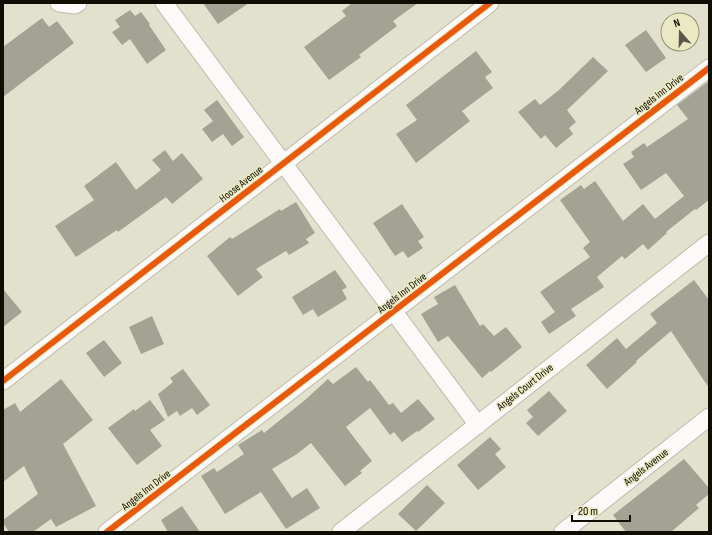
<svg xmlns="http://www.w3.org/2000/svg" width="712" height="535" font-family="'Sofia Sans Condensed',sans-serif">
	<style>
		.building { fill: #a3a393 }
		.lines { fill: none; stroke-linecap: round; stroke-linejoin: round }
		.street-casing { stroke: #bdbcab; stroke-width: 19 }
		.street { stroke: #fbfaf8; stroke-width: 17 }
		.cycleway-casing { stroke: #ebe9c4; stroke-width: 8 }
		.cycleway { stroke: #e8590c; stroke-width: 6 }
		.labels { text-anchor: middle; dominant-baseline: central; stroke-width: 3; stroke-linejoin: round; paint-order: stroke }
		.street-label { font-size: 11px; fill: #0f0e03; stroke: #ebe9c4 }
	</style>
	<rect width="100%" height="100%" fill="#e2e1cd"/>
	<path class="building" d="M203 3H249L218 24Z
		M352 3H418L393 21 397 26 359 55 361 57 329 80 304 47 346 16 342 11Z
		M130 10 135 16 141 12 150 24 149 25 166 50 147 64 130 39 122 45 112 32 120 27 115 20Z
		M42 18 49 27 57 21 74 43 3 97V47Z
		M646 30 666 58 646 72 625 45Z
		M476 51 492 72 485 77 493 88 462 111 470 121 416 163 396 134 417 120 406 105Z
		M593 57 608 71 567 110 576 122 569 128 573 134 556 148 545 135 541 139 518 112 535 99 540 105 559 90Z
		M709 81V200L696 210 695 209 666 232 667 233 648 250 643 244 625 259 622 256 597 277 604 287 571 309 576 316 549 334 541 322 555 312 540 292 590 257 583 248 590 242 560 200 581 185 584 189 595 181 623 221 643 204 655 219 684 196 666 173 641 190 623 164 634 157 631 152 644 143 647 147 688 119 677 105Z
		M217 100 244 137 232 146 223 134 212 142 202 129 213 121 204 110Z
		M165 150 173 161 182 153 203 179 172 204 166 197 118 232 117 230 76 257 55 226 94 200 84 186 116 162 136 190 161 170 152 160Z
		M296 202 315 233 306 239 309 243 289 255 286 251 256 269 263 277 238 296 207 256 230 237 232 239 280 209 281 211Z
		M402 204 424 237 418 241 423 248 408 258 403 251 395 256 373 223Z
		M335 270 347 287 342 290 347 299 318 317 313 309 303 315 292 297Z
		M694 280 709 300V388L671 331 636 361 637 362 607 389 586 365 617 338 626 349 657 323 650 314Z
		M455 285 480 326 483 324 494 336 506 327 522 347 491 372 490 371 482 378 448 336 438 342 421 314 438 304 434 297Z
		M3 289 22 312 3 327Z
		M152 316 164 344 141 354 129 327Z
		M104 340 122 363 104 377 86 353Z
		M356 367 368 382 370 380 389 405 393 403 401 413 418 399 435 419 418 432 417 431 402 442 394 432 390 435 370 408 346 427 372 461 360 471 362 473 345 486 311 443 297 454 272 469 292 498 307 488 320 508 286 529 261 492 225 514 201 476 214 468 217 472 244 454 238 445 262 430 264 433 305 400 328 379 333 384Z
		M183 369 210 405 197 415 192 408 180 416 177 411 168 417 158 394 173 382 170 378Z
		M61 379 93 420 63 444 96 506 56 527 51 519 33 532H9L3 523V520L38 494 24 466 3 482V410L15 403 20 412Z
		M549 391 567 411 538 436 526 423 533 417 527 410Z
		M150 400 165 420 150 430 162 446 137 465 108 428 134 409 135 411Z
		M490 437 501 449 495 454 506 467 478 490 457 465Z
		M684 459 709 488V494L696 505 699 508 671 532H626L613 515Z
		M427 485 445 503 416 531 398 514Z
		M182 506 200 532H168L161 520Z"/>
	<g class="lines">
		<g class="street-casing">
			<path id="street" d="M59 3 75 5 78 3
				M164 3 478 425
				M3 381 490 3
				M107 532 709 68
				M341 532 709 243
				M563 532 709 417"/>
		</g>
		<use href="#street" class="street"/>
		<g class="cycleway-casing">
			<path id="cycleway" d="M3 381 490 3
				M107 532 709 68"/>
		</g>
		<use href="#cycleway" class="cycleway"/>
	</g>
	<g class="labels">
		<g class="street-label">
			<text transform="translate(659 94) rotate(-38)">Angels Inn Drive</text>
			<text transform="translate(241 184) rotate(-38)">Hoose Avenue</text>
			<text transform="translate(402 293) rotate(-38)">Angels Inn Drive</text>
			<text transform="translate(525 387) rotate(-38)">Angels Court Drive</text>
			<text transform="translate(646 467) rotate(-38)">Angels Avenue</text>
			<text transform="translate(146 490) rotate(-38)">Angels Inn Drive</text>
		</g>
	</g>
	<rect width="712" height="535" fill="none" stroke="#0f0e03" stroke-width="8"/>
	<g transform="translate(680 32) rotate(340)"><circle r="19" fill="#ebe9c4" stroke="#939177"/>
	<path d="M0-3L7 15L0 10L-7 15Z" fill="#59584a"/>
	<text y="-6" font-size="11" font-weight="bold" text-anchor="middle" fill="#0f0e03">N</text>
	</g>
	<path d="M572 515v6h58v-6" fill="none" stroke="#0f0e03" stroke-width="2"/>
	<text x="578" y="515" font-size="12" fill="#0f0e03" stroke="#ebe9c4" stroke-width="3" paint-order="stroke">20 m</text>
</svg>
